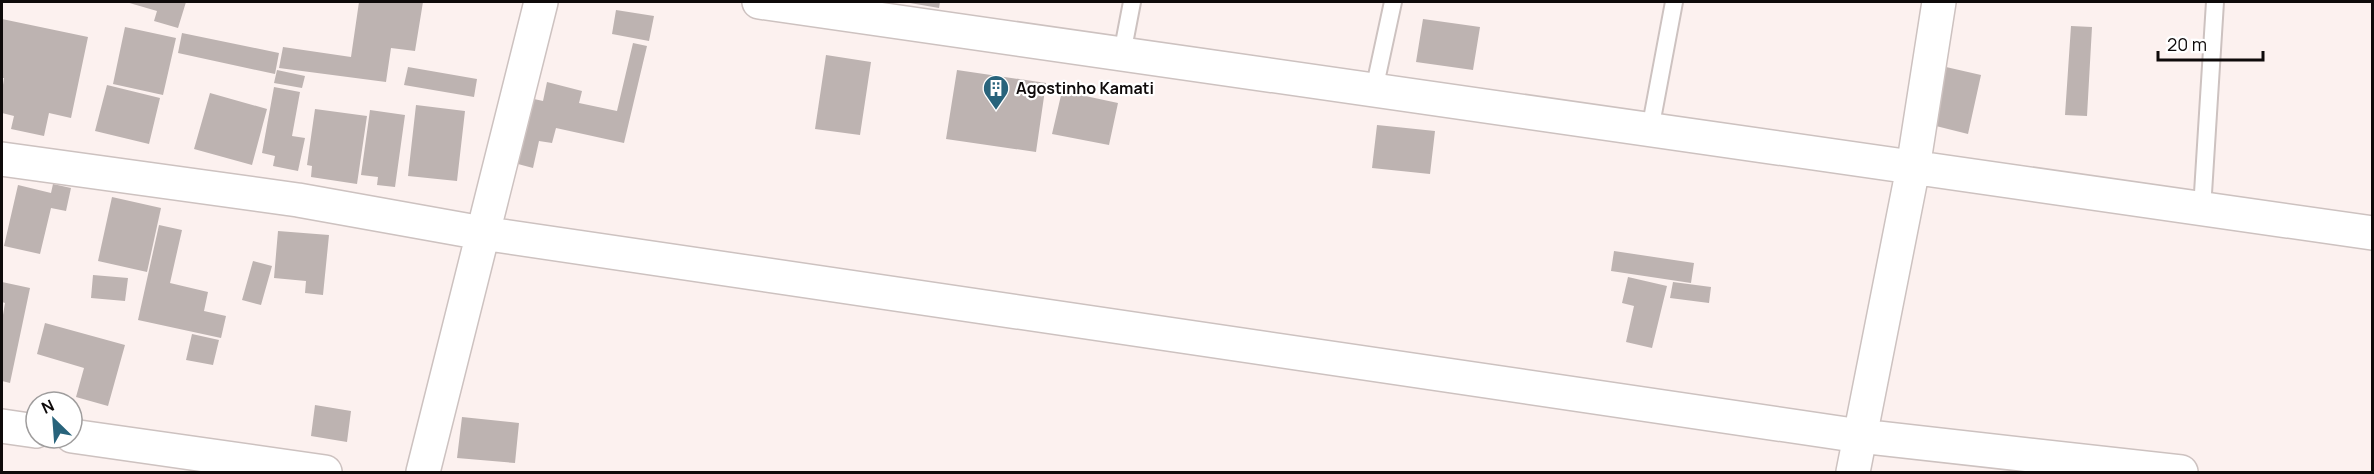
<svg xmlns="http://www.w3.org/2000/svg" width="2374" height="474" font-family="Manrope,sans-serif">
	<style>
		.building { fill: #bdb3b1 }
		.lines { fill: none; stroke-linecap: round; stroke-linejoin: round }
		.service-casing { stroke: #cdc2c0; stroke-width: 20 }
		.minor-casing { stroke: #cdc2c0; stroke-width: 36 }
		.service { stroke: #fff; stroke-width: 16 }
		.minor { stroke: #fff; stroke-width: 33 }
		.labels { text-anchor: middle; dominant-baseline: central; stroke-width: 4.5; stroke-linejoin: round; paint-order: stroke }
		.poi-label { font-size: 16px; font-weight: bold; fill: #0e0a0a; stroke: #fff; text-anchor: start }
	</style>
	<rect width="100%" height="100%" fill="#fcf1ef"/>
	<path class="building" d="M126 2H186L178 28 154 21 157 11Z
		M359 2H423L415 51 391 48 386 82 279 68 283 47 351 57Z
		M904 2H940L939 8Z
		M616 10 654 16 649 41 612 34Z
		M2 19 88 37 71 118 49 113 44 136 11 129 14 116 2 113V92L4 78H2Z
		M1423 19 1480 27 1473 70 1416 62Z
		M2071 26 2092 27 2087 116 2065 115Z
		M125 27 176 38 163 95 113 84Z
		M182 33 279 53 275 74 178 53Z
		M633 43 647 46 624 143 556 128 552 143 539 141 533 168 518 164 534 99 543 101 547 82 582 91 579 103 617 111Z
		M826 55 871 62 860 135 815 129Z
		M408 67 477 79 474 97 404 85Z
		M1946 67 1981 75 1968 134 1932 125Z
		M277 70 305 76 302 88 274 83Z
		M957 70 1046 83 1036 152 946 139Z
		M107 85 160 98 149 144 95 131Z
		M274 87 300 92 292 136 305 138 298 171 273 166 275 156 262 153Z
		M1062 91 1118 103 1109 145 1052 134Z
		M210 93 267 109 252 165 194 149Z
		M416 105 465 111 457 181 408 176Z
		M315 109 367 116 357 184 311 177 312 166 307 165Z
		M370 110 405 115 395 187 377 185 378 177 361 175Z
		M1377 125 1435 131 1430 174 1372 168Z
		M53 184 71 188 66 211 51 208 40 254 4 246 18 185 51 193Z
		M112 197 161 208 147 272 98 261Z
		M159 225 182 230 170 283 208 292 204 311 226 316 221 338 138 320Z
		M278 231 329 235 323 295 305 293 306 281 274 278Z
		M1614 251 1694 263 1691 283 1611 271Z
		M253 261 272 266 261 305 242 300Z
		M93 275 128 278 125 301 91 298Z
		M1628 277 1667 286 1652 348 1626 342 1634 306 1622 303Z
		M2 282 30 288 10 383 2 381V321L5 303 2 302Z
		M1673 282 1711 287 1709 303 1670 298Z
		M45 323 125 345 108 406 76 397 84 368 37 354Z
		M192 334 219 340 213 365 186 360Z
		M315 405 351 411 347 442 311 436Z
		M462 417 519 423 515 463 457 458Z"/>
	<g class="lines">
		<g class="service-casing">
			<path id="service" d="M1122 54 1132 2
				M1374 90 1393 2
				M1650 130 1674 2
				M2202 209 2215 2"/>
		</g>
		<g class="minor-casing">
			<path id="minor" d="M759 2 2372 233
				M2 159 298 200 482 233 1860 436 2181 472
				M2 426 36 431
				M72 436 325 472
				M423 472 541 2
				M1853 472 1913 168 1939 2"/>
		</g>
		<use href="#service" class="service"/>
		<use href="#minor" class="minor"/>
	</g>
	<defs>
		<g id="building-pin" transform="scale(1.35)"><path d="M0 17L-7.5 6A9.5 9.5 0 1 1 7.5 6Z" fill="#28637b" stroke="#fff"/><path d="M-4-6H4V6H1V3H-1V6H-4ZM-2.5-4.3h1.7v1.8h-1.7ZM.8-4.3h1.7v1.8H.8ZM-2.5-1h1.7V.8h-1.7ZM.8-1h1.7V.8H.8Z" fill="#fff"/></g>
	</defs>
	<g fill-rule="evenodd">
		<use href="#building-pin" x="996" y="88"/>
	</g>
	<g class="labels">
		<g class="poi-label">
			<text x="1016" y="88">Agostinho Kamati</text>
		</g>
	</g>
	<rect width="2374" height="474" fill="none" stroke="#0e0a0a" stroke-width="6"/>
	<g transform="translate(54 420) rotate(335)"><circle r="28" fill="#ffffff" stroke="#9f9d9d" stroke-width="1.5"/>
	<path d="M0-4.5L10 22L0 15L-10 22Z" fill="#28637b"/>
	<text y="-9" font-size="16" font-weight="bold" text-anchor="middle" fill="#0e0a0a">N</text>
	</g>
	<path d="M2158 51v9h105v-9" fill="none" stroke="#0e0a0a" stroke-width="3"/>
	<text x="2167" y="51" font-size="18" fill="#0e0a0a" stroke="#ffffff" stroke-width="4.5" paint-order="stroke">20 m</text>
</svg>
